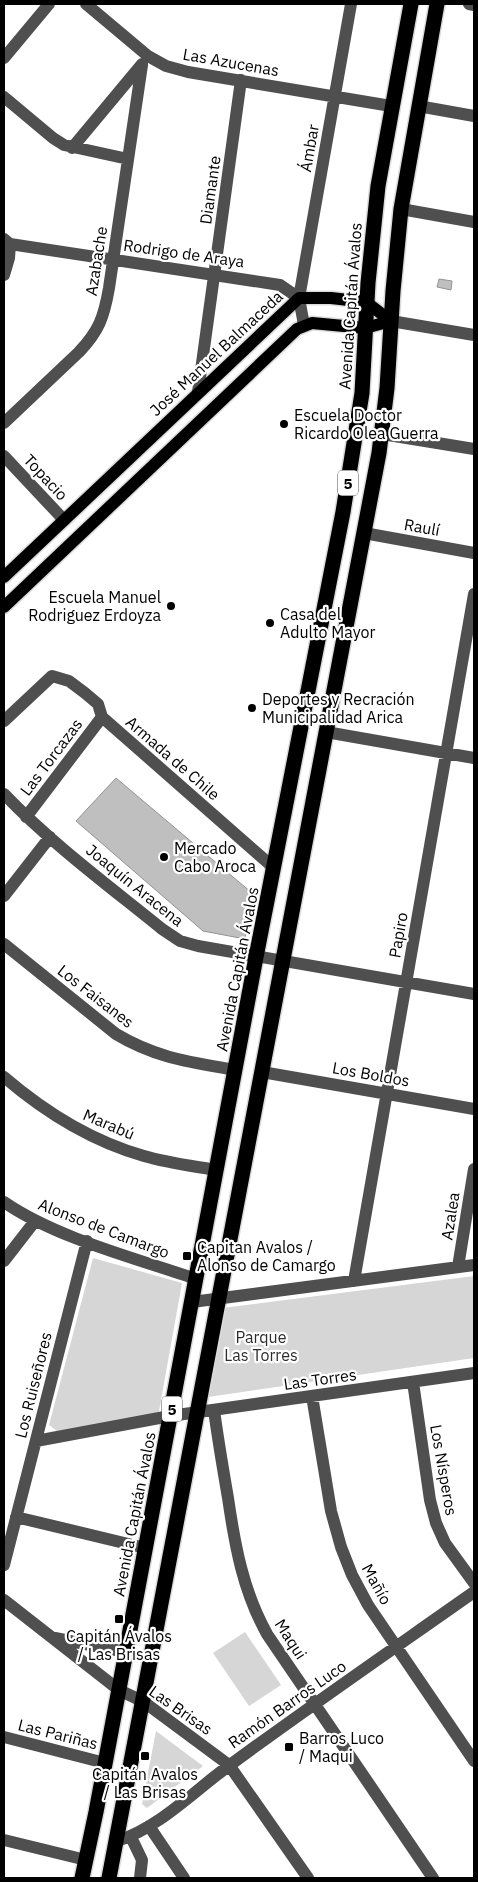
<svg xmlns="http://www.w3.org/2000/svg" width="478" height="1882" font-family="'IBM Plex Sans',sans-serif">
	<style>
		.green { fill: #d6d6d6 }
		.building { fill: #bfbfbf; stroke: #939393 }
		.lines { fill: none; stroke-linecap: round; stroke-linejoin: round }
		.major-casing { stroke: #dbdbdb; stroke-width: 15 }
		.highway-casing { stroke: #dbdbdb; stroke-width: 18 }
		.minor { stroke: #4f4f4f; stroke-width: 12 }
		.major { stroke: #000; stroke-width: 12 }
		.highway { stroke: #000; stroke-width: 15 }
		.poi-dot { fill: #000; stroke: #fff; stroke-width: 2 }
		.labels { text-anchor: middle; dominant-baseline: central; stroke-width: 4.5; stroke-linejoin: round; paint-order: stroke }
		.shield { fill: #fff; stroke: #4c4c4c; stroke-width: 1 }
		.shield-label { font-size: 15px; font-weight: bold; fill: #000 }
		.street-label { font-size: 16px; fill: #000; stroke: #fff }
		.poi-label { font-size: 16px; fill: #000; stroke: #fff; text-anchor: start }
		.park-label { font-size: 16px; fill: #2d2d2d; stroke: #fff }
	</style>
	<rect width="100%" height="100%" fill="#fff"/>
	<path class="green" d="M93 1258 182 1283 158 1417 57 1431 49 1425Z
		M474 1276V1358L208 1397 223 1308Z
		M245 1632 281 1685 249 1706 213 1653Z
		M156 1731 203 1766 147 1808 142 1804Z"/>
	<path class="building" d="M439 279 452 281 451 290 437 287Z
		M116 778 252 893 245 939 203 931 76 821Z"/>
	<g class="lines">
		<g class="major-casing">
			<path id="major" d="M4 577 299 298H331L366 302 391 321
				M4 607 297 329 312 323 365 328 391 321"/>
		</g>
		<g class="highway-casing">
			<path id="highway" d="M82 1878 96 1812 256 957 343 512 362 393 368 283 378 186 411 4
				M109 1878 379 453 387 388 393 291 401 209 437 4"/>
		</g>
		<path class="minor" d="M86 4 148 56 166 66 188 72 391 106
			M469 4 474 5
			M4 58 49 4
			M4 97 53 138 64 145 128 159
			M418 106 474 116
			M72 148 142 64
			M401 209 474 222
			M4 239 10 244 280 285 299 298 304 325
			M4 275 9 258 10 244
			M299 298 351 4
			M391 321 474 335
			M198 392 241 80
			M4 423 79 352C99 331 104 317 109 288L142 65
			M382 434 474 449
			M4 456 64 520
			M364 533 474 553
			M4 721 52 676 69 681 85 693 98 704 102 717 274 868
			M326 732 474 758
			M4 794C52 844 109 886 162 929L180 941 198 946 474 994
			M26 817 102 717
			M4 896 50 837
			M4 944 116 1034C156 1058 190 1062 235 1070
			M262 1072 474 1109
			M4 1077C46 1113 91 1141 144 1156 168 1163 193 1166 216 1170
			M4 1202C56 1238 135 1258 196 1279
			M4 1261 35 1221
			M458 1267 474 1169
			M354 1281 474 594
			M192 1302 474 1265
			M413 1382 430 1500 436 1523 445 1543 474 1583
			M312 1396 331 1511 341 1547 352 1575 368 1605 474 1761
			M214 1410C218 1440 223 1469 228 1498 235 1546 243 1591 267 1634L433 1878
			M36 1441 170 1416 474 1373
			M16 1517 145 1548
			M4 1565 87 1241
			M4 1600 119 1690 144 1702 229 1765 308 1878
			M55 1638 126 1652
			M4 1737 105 1763
			M149 1826 184 1878
			M131 1837 142 1860 140 1878
			M4 1840 86 1860
			M117 1841C159 1828 195 1790 230 1765 310 1706 393 1649 474 1592"/>
		<use href="#major" class="major"/>
		<use href="#highway" class="highway"/>
	</g>
	<g class="poi-dot">
		<circle cx="284" cy="424" r="5"/>
		<circle cx="171" cy="606" r="5"/>
		<circle cx="270" cy="623" r="5"/>
		<circle cx="252" cy="708" r="5"/>
		<circle cx="164" cy="857" r="5"/>
		<rect x="182" y="1251" width="10" height="10" rx="2.5"/>
		<rect x="114" y="1614" width="10" height="10" rx="2.5"/>
		<rect x="284" y="1742" width="10" height="10" rx="2.5"/>
		<rect x="140" y="1751" width="10" height="10" rx="2.5"/>
	</g>
	<g class="labels">
		<g class="shield">
			<rect x="338" y="470.5" width="20" height="25" rx="4"/>
			<rect x="162" y="1396.5" width="20" height="25" rx="4"/>
		</g>
		<g class="shield-label">
			<text x="348" y="483">5</text>
			<text x="172" y="1409">5</text>
		</g>
		<g class="street-label">
			<text transform="translate(231 62) rotate(10)">Las Azucenas</text>
			<text transform="translate(309 148) rotate(-80)">Ámbar</text>
			<text transform="translate(210 190) rotate(-82)">Diamante</text>
			<text transform="translate(184 253) rotate(8)">Rodrigo de Araya</text>
			<text transform="translate(96 261) rotate(-81)">Azabache</text>
			<text transform="translate(350 306) rotate(-86)">Avenida Capitán Ávalos</text>
			<text transform="translate(216 353) rotate(-43)">José Manuel Balmaceda</text>
			<text transform="translate(46 477) rotate(47)">Topacio</text>
			<text transform="translate(422 527) rotate(10)">Raulí</text>
			<text transform="translate(51 757) rotate(-53)">Las Torcazas</text>
			<text transform="translate(173 758) rotate(41)">Armada de Chile</text>
			<text transform="translate(135 885) rotate(39)">Joaquín Aracena</text>
			<text transform="translate(398 935) rotate(-80)">Papiro</text>
			<text transform="translate(237 969) rotate(-79)">Avenida Capitán Ávalos</text>
			<text transform="translate(96 996) rotate(38)">Los Faisanes</text>
			<text transform="translate(371 1074) rotate(10)">Los Boldos</text>
			<text transform="translate(109 1124) rotate(23)">Marabú</text>
			<text transform="translate(450 1216) rotate(-81)">Azalea</text>
			<text transform="translate(104 1228) rotate(21)">Alonso de Camargo</text>
			<text transform="translate(320 1379) rotate(-8)">Las Torres</text>
			<text transform="translate(33 1385) rotate(-76)">Los Ruiseñores</text>
			<text transform="translate(444 1470) rotate(80)">Los Nísperos</text>
			<text transform="translate(134 1514) rotate(-79)">Avenida Capitán Ávalos</text>
			<text transform="translate(377 1584) rotate(61)">Mañío</text>
			<text transform="translate(291 1639) rotate(57)">Maqui</text>
			<text transform="translate(287 1704) rotate(-35)">Ramón Barros Luco</text>
			<text transform="translate(181 1710) rotate(35)">Las Brisas</text>
			<text transform="translate(58 1734) rotate(14)">Las Pariñas</text>
		</g>
		<g class="poi-label">
			<text x="294" y="415">Escuela Doctor<tspan x="294" dy="18">Ricardo Olea Guerra</tspan></text>
			<text x="161" y="597" text-anchor="end">Escuela Manuel<tspan x="161" dy="18">Rodriguez Erdoyza</tspan></text>
			<text x="280" y="614">Casa del<tspan x="280" dy="18">Adulto Mayor</tspan></text>
			<text x="262" y="699">Deportes y Recración<tspan x="262" dy="18">Municipalidad Arica</tspan></text>
			<text x="174" y="848">Mercado<tspan x="174" dy="18">Cabo Aroca</tspan></text>
			<text x="197" y="1247">Capitan Avalos /<tspan x="197" dy="18">Alonso de Camargo</tspan></text>
			<text x="119" y="1636" text-anchor="middle">Capitán Ávalos<tspan x="119" dy="18">/ Las Brisas</tspan></text>
			<text x="299" y="1738">Barros Luco<tspan x="299" dy="18">/ Maqui</tspan></text>
			<text x="145" y="1774" text-anchor="middle">Capitán Avalos<tspan x="145" dy="18">/ Las Brisas</tspan></text>
		</g>
		<g class="park-label">
			<text x="261" y="1337">Parque<tspan x="261" dy="18">Las Torres</tspan></text>
		</g>
	</g>
	<rect width="478" height="1882" fill="none" stroke="#000000" stroke-width="10"/>
</svg>
